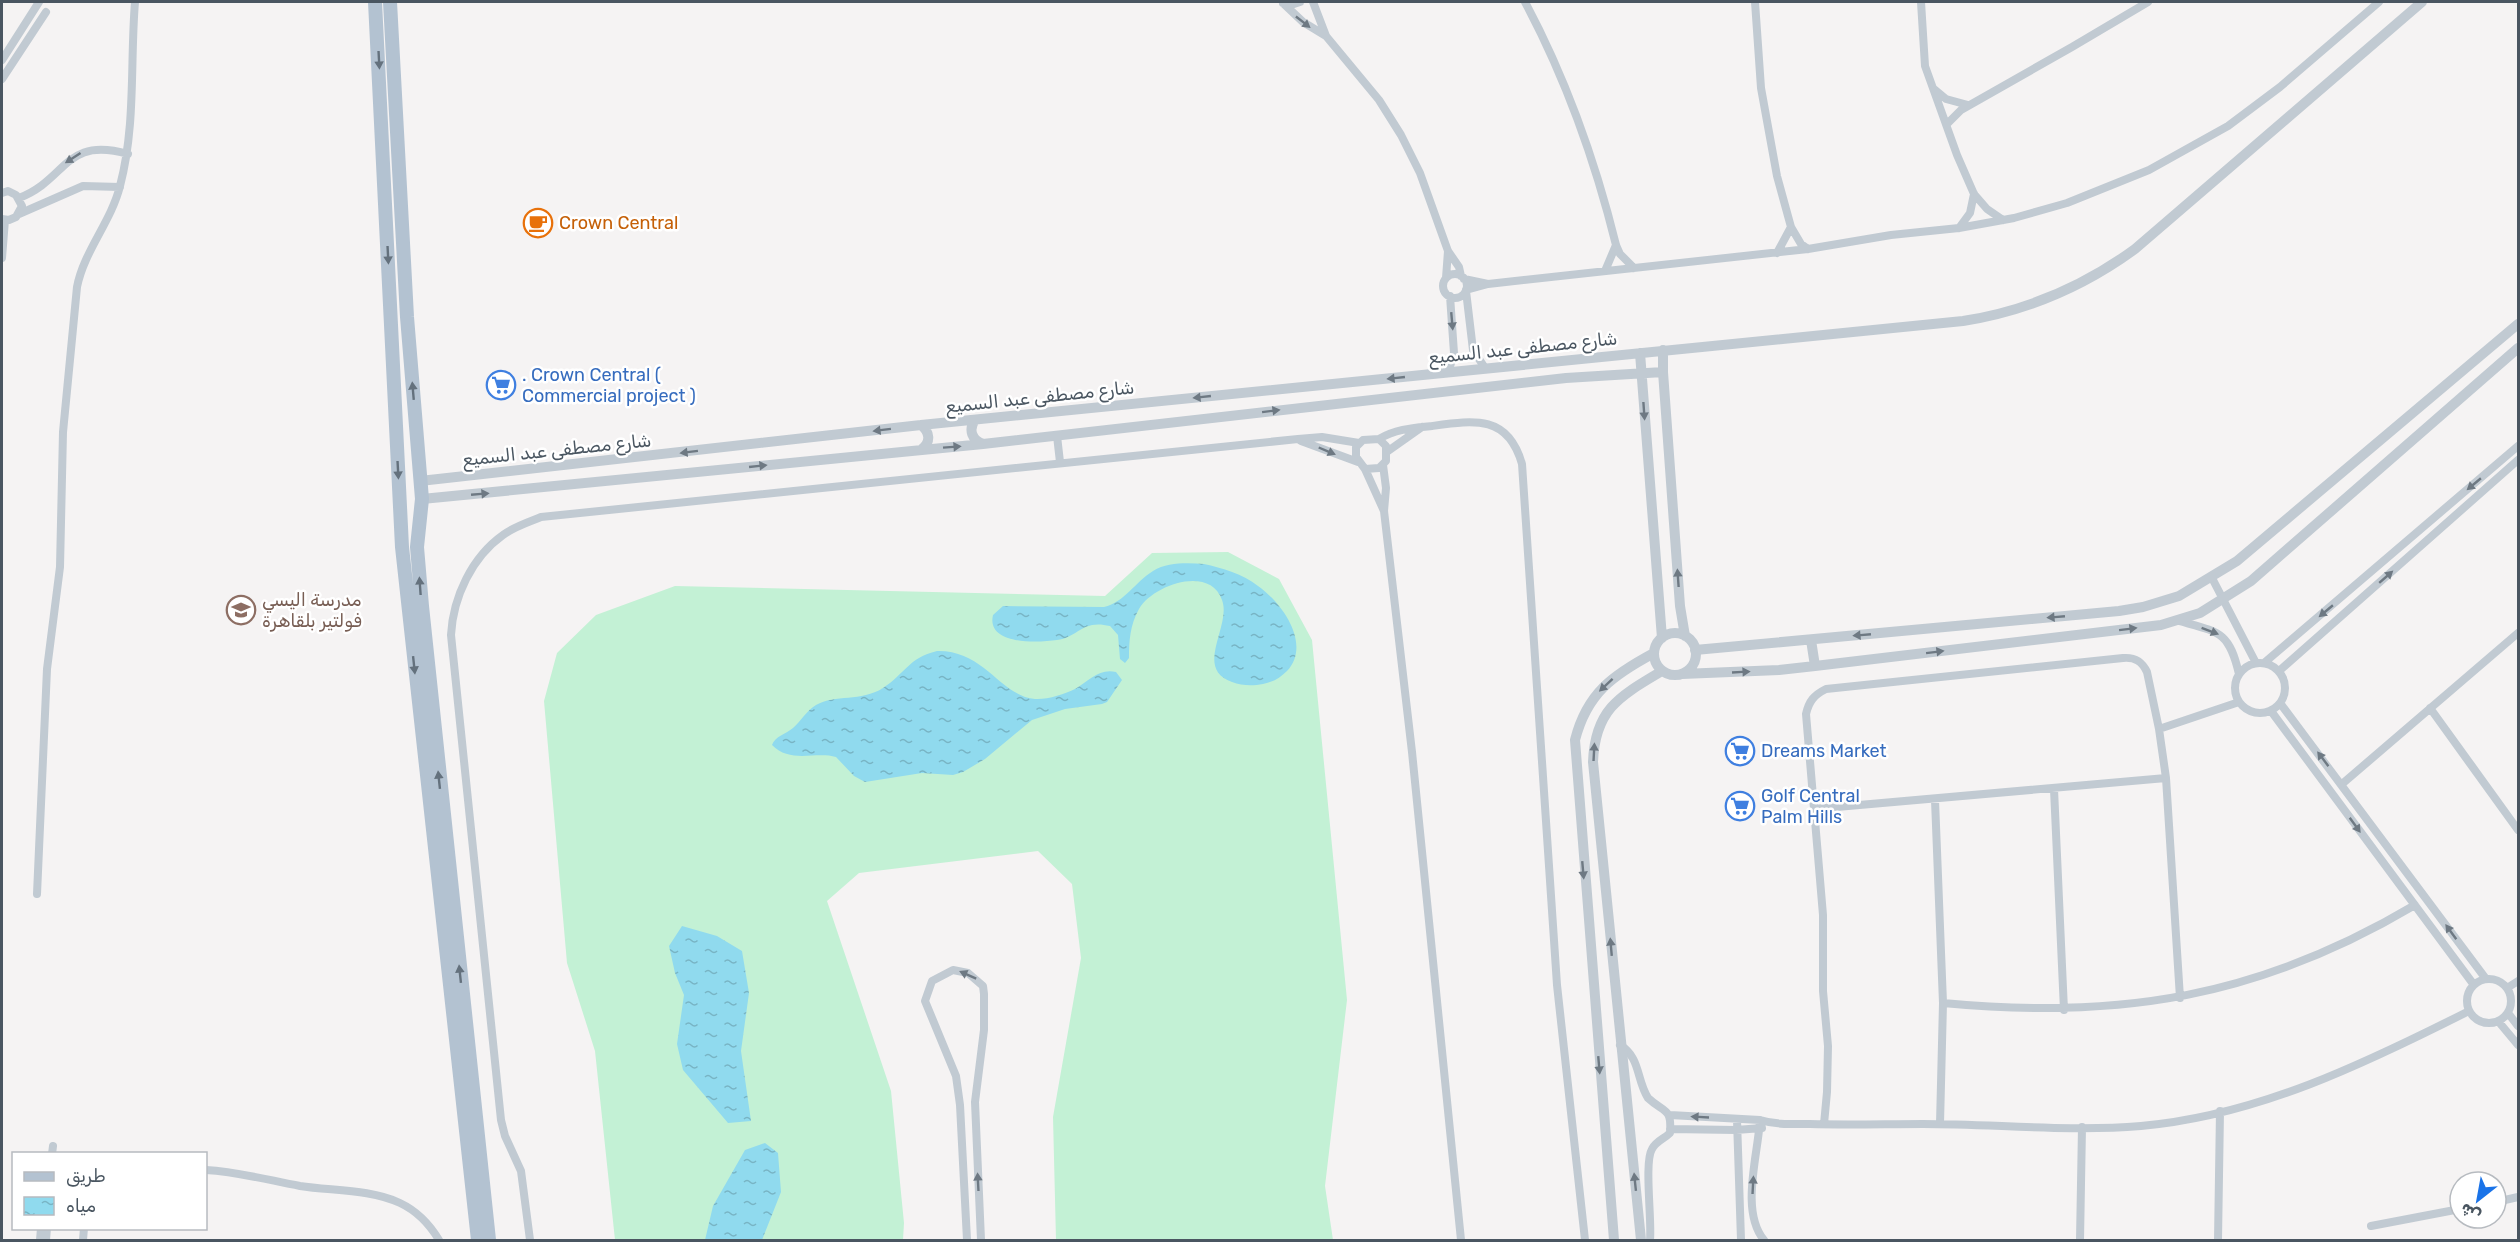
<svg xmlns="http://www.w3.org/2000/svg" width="2520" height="1242" font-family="Rubik,'Noto Naskh Arabic',sans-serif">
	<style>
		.grass { fill: #c3f1d5 }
		.water { fill: url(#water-ripples) }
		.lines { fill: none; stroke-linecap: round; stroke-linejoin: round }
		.minor { stroke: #c1cad2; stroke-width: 8 }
		.tertiary { stroke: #c1cad2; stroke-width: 10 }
		.primary { stroke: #b3c2d1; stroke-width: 14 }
		.oneway { fill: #6e7983 }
		.oneway2 { fill: #64717d }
		.labels { text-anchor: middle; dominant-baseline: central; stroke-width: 5; stroke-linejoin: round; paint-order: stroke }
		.food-label { font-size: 18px; fill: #c56008; stroke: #fff; text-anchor: start }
		.street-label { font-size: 18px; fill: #4a5661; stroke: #fff }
		.shop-label { font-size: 18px; fill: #366cbe; stroke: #fff; text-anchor: start }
		.education-label { font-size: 18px; fill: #785e54; stroke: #fff; text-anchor: start }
	</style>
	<defs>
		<pattern id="water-ripples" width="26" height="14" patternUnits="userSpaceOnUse" patternTransform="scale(1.5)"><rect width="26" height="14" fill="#90daee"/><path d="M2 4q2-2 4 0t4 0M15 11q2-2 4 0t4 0" fill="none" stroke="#78b4c4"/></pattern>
	</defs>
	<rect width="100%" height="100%" fill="#f5f3f3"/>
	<path class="grass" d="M1228 552 1279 579 1312 640 1347 1000 1325 1186 1333 1240H1056L1053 1117 1081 958 1072 884 1038 851 859 873 827 901 891 1091 904 1223 903 1240H615L595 1051 567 963 544 701 557 653 596 615 675 586 1105 596 1152 553Z"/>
	<path class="water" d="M1204 564C1222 568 1243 574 1258 586 1282 603 1312 644 1287 671 1280 678 1273 682 1263 684 1253 686 1242 686 1232 682 1193 668 1232 626 1222 600 1210 565 1153 585 1139 609 1130 625 1129 641 1129 658L1125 663 1120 659 1118 635 1110 626C1082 619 1079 637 1057 640 1037 643 986 645 993 615L1003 606 1104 607C1125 602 1135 582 1153 571 1168 562 1187 563 1204 564Z
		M937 651C985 650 1000 696 1035 699 1046 700 1065 694 1075 689 1089 681 1099 668 1116 672L1122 680 1107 702 1102 704 1065 709 1032 720 985 759 963 772 953 775 922 773 865 782 854 776 836 757C816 751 790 764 772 745 775 736 786 734 793 728 801 721 807 710 816 705 835 694 861 702 883 688 905 674 908 658 937 651Z
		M682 926 717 936 742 951 749 993 741 1051 751 1121 728 1123 683 1070 677 1044 684 995 675 973 669 946Z
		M765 1143 778 1153 781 1192 762 1240H705L713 1206 745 1150Z"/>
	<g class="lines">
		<path class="minor" d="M1313 2 1326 36 1379 100 1401 135 1420 173 1448 251 1459 267 1461 276
			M1525 2C1566 79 1595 160 1616 245L1620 254 1634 268
			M1755 2 1761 88 1777 176 1791 227 1801 244 1808 249
			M1921 2 1925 66 1957 155 1974 194 1987 209 2003 220
			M1283 3 1291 5 1300 2
			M1284 4 1303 22 1326 36
			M2 60 39 2
			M2 79 46 12
			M1934 89 1946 99 1968 105
			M1947 124 1961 110 2072 47 2148 2
			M2 193 8 191 16 195 22 206 16 217 9 220 2 219
			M19 198C68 179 64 136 128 154
			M19 214 83 186 120 187
			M1959 228 1970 213 1974 194
			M1777 253 1791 227
			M2 258 5 220
			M1605 271 1616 245
			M1443 286a12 12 0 1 1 24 0a12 12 0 1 1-24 0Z
			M1446 278 1448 251
			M1464 279 1488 284
			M1466 290 1488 284 1808 249 1891 235 1959 228 2014 218 2067 203 2149 170 2228 126 2280 87 2379 2
			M1466 291 1473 350 1485 368
			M1448 373 1454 353 1450 296
			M1057 436 1060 462
			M1379 439C1396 429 1413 428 1432 426 1475 420 1508 415 1522 464L1557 985 1585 1240
			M1301 441 1358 462
			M1388 451 1422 427
			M1383 465 1386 488 1384 511 1412 752 1461 1240
			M1365 469 1379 468 1386 461V446L1379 439 1363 440 1356 447V457L1365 469 1384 511
			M2212 578 2256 663
			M2179 621C2219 632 2229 631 2239 674
			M2235 688a25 25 0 1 1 50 0a25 25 0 1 1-50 0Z
			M2264 663 2518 446
			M2279 671 2518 460
			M2280 703 2486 979
			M2430 708 2518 830
			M2271 711 2474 985
			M2159 729 2239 702
			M2342 784 2518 633
			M2054 789 2064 1010
			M1935 800 1943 1003 1940 1124
			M1814 809 2166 778
			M37 894 47 669 60 567 63 432 77 287C84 251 111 222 120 186 136 125 130 63 135 2
			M2467 1001a22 22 0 1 1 44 0a22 22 0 1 1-44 0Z
			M2507 988 2518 981
			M1943 1003C2120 1020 2260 997 2415 905
			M2508 1013 2518 1026
			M2498 1021 2518 1045
			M1620 1045C1641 1058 1636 1079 1648 1098 1664 1113 1672 1107 1670 1133 1664 1139 1656 1141 1652 1149 1644 1162 1652 1220 1650 1240
			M1670 1115 1760 1120C1776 1125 1793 1124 1810 1124 1847 1125 1885 1124 1923 1124 1995 1124 2069 1132 2141 1126 2257 1116 2366 1063 2469 1011
			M1737 1120 1741 1240
			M1760 1120C1758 1155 1740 1211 1764 1240
			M1824 1124 1827 1092 1828 1046 1823 991V915L1806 714C1809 701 1814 695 1826 689L2123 658C2135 657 2142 661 2147 672L2159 729 2166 778 2180 998
			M1670 1129 1736 1130 1762 1128
			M52 1154 53 1146
			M206 1170C239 1172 268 1180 300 1186 332 1191 370 1189 400 1203 417 1211 430 1225 439 1240
			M2496 1202 2518 1197
			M2371 1226 2460 1209
			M40 1240 41 1228
			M46 1240 47 1228
			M83 1240 84 1228
			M530 1240 521 1171 505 1136 501 1120 451 635C453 597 472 557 503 535 515 526 529 522 541 517L1298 439 1322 437 1359 443
			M967 1240 960 1105 956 1076 925 1001 932 981 953 970 968 973 983 986 984 994V1030L975 1102 981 1240
			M2080 1240 2082 1127
			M2218 1240 2220 1111"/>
		<path class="tertiary" d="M1663 350V372L1680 606 1685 636
			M1640 353 1662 638
			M975 420C968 430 972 440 983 444
			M921 425C930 432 931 442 922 449
			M420 481 921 425 1963 321C2027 311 2083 287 2135 249L2422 2
			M422 499 983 444 1566 378 1663 372
			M1654 654a21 21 0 1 1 42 0a21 21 0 1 1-42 0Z
			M1811 640 1815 666
			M1695 650 2119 611 2143 607 2179 596 2237 561 2518 324
			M1682 674 1779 670 1815 666 2161 625 2200 613 2251 581 2518 348
			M1614 1240 1575 740C1587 693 1613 675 1654 653
			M1641 1240 1593 762C1595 709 1620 696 1662 671"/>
		<path class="primary" d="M375 2 402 547 478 1240
			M390 2 407 317 422 499 417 547 422 606 489 1240"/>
	</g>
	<defs><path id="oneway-solid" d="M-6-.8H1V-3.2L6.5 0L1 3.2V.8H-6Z" transform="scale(1.5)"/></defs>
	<g class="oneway">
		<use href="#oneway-solid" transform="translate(1303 22) rotate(38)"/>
		<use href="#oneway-solid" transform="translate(73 158) rotate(147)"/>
		<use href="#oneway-solid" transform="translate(1452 321) rotate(85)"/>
		<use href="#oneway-solid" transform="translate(1396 378) rotate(174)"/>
		<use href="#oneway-solid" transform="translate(1202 397) rotate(174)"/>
		<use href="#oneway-solid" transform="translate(1271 411) rotate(-7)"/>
		<use href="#oneway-solid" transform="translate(1644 411) rotate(86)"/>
		<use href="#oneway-solid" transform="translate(882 430) rotate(173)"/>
		<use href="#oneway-solid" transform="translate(952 447) rotate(-4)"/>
		<use href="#oneway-solid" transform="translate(1327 451) rotate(23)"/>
		<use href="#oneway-solid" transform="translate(689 452) rotate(173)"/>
		<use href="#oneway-solid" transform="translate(758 466) rotate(-6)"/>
		<use href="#oneway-solid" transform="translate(2474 484) rotate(140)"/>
		<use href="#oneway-solid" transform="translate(480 494) rotate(-5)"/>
		<use href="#oneway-solid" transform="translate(2386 577) rotate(-41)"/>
		<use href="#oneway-solid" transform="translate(1678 578) rotate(-94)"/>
		<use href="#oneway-solid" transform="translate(2326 611) rotate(140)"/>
		<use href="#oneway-solid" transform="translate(2056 617) rotate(175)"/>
		<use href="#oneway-solid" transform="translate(2128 629) rotate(-7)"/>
		<use href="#oneway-solid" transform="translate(2210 631) rotate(21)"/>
		<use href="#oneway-solid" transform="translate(1862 635) rotate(175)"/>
		<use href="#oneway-solid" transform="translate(1935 652) rotate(-7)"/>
		<use href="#oneway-solid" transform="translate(1741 672) rotate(-3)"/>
		<use href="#oneway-solid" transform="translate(1606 685) rotate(137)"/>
		<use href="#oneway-solid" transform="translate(1594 752) rotate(-87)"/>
		<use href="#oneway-solid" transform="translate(2323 759) rotate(-127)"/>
		<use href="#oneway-solid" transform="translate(2355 825) rotate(54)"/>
		<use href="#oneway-solid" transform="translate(1583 870) rotate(85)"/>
		<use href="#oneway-solid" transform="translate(2451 932) rotate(-126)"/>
		<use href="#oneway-solid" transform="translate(1611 947) rotate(-95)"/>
		<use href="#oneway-solid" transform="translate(968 975) rotate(-156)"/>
		<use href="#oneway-solid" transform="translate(1599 1065) rotate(85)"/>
		<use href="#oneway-solid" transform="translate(1700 1117) rotate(-177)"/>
		<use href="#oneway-solid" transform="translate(978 1182) rotate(-93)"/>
		<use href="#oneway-solid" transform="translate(1635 1182) rotate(-96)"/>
		<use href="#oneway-solid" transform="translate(1753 1185) rotate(-87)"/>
	</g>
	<g class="oneway2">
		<use href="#oneway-solid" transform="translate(379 60) rotate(87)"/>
		<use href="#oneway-solid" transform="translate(388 255) rotate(87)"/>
		<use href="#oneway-solid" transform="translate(413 391) rotate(-95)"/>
		<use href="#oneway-solid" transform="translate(398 470) rotate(87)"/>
		<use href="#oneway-solid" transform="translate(420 586) rotate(-94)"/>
		<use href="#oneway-solid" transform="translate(414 665) rotate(84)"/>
		<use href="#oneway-solid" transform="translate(439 780) rotate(-96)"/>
		<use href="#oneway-solid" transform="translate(460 974) rotate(-96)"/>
	</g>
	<defs>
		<g id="cafe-ring" transform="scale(1.5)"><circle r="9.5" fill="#fff" stroke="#e8710a" stroke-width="1.5"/><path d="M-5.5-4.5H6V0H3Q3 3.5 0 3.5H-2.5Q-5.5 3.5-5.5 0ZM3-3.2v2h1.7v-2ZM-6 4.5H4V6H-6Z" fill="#e8710a"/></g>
		<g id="supermarket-ring" transform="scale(1.5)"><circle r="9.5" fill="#fff" stroke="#3f7fe0" stroke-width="1.5"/><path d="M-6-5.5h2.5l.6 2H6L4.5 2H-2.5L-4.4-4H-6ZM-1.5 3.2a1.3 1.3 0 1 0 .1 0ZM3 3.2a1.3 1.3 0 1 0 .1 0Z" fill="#3f7fe0"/></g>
		<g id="school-ring" transform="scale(1.5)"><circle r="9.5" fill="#fff" stroke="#8d6e63" stroke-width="1.5"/><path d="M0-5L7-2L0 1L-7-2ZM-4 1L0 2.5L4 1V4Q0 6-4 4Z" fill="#8d6e63"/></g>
	</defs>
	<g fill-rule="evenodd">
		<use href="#cafe-ring" x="538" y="223"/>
		<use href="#supermarket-ring" x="501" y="385"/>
		<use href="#school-ring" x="241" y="610"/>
		<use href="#supermarket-ring" x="1740" y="751"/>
		<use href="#supermarket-ring" x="1740" y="806"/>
	</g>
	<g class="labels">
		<g class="food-label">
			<text x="559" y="223">Crown Central</text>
		</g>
		<g class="street-label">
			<text transform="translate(1523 348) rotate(-6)">شارع مصطفى عبد السميع</text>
			<text transform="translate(1040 397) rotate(-6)">شارع مصطفى عبد السميع</text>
			<text transform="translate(557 450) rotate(-6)">شارع مصطفى عبد السميع</text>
		</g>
		<g class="shop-label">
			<text x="522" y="375">. Crown Central (<tspan x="522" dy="21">Commercial project )</tspan></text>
			<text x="1761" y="751">Dreams Market</text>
			<text x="1761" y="796">Golf Central<tspan x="1761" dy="21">Palm Hills</tspan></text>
		</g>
		<g class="education-label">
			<text x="262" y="600">مدرسة اليسي<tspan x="262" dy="21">فولتير بلقاهرة</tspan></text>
		</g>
	</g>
	<rect width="2520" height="1242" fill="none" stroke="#4a5661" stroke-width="6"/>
	<rect x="12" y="1152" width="195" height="78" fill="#ffffff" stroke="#b7bbc0" stroke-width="1.5"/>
	<rect x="24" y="1172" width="30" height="9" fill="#b3c2d1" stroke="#b7bbc0" stroke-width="1.5"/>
	<text x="66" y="1182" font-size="18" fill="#4a5661">طريق</text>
	<rect x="24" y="1197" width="30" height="18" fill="url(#water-ripples)" stroke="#b7bbc0" stroke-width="1.5"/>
	<text x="66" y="1212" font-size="18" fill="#4a5661">مياه</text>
	<g transform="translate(2478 1200) rotate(211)"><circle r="28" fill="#ffffff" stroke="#b7bbc0" stroke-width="1.5"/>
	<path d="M0-4.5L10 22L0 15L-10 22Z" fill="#1a73e8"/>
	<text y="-9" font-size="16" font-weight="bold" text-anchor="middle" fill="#4a5661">ش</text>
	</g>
</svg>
